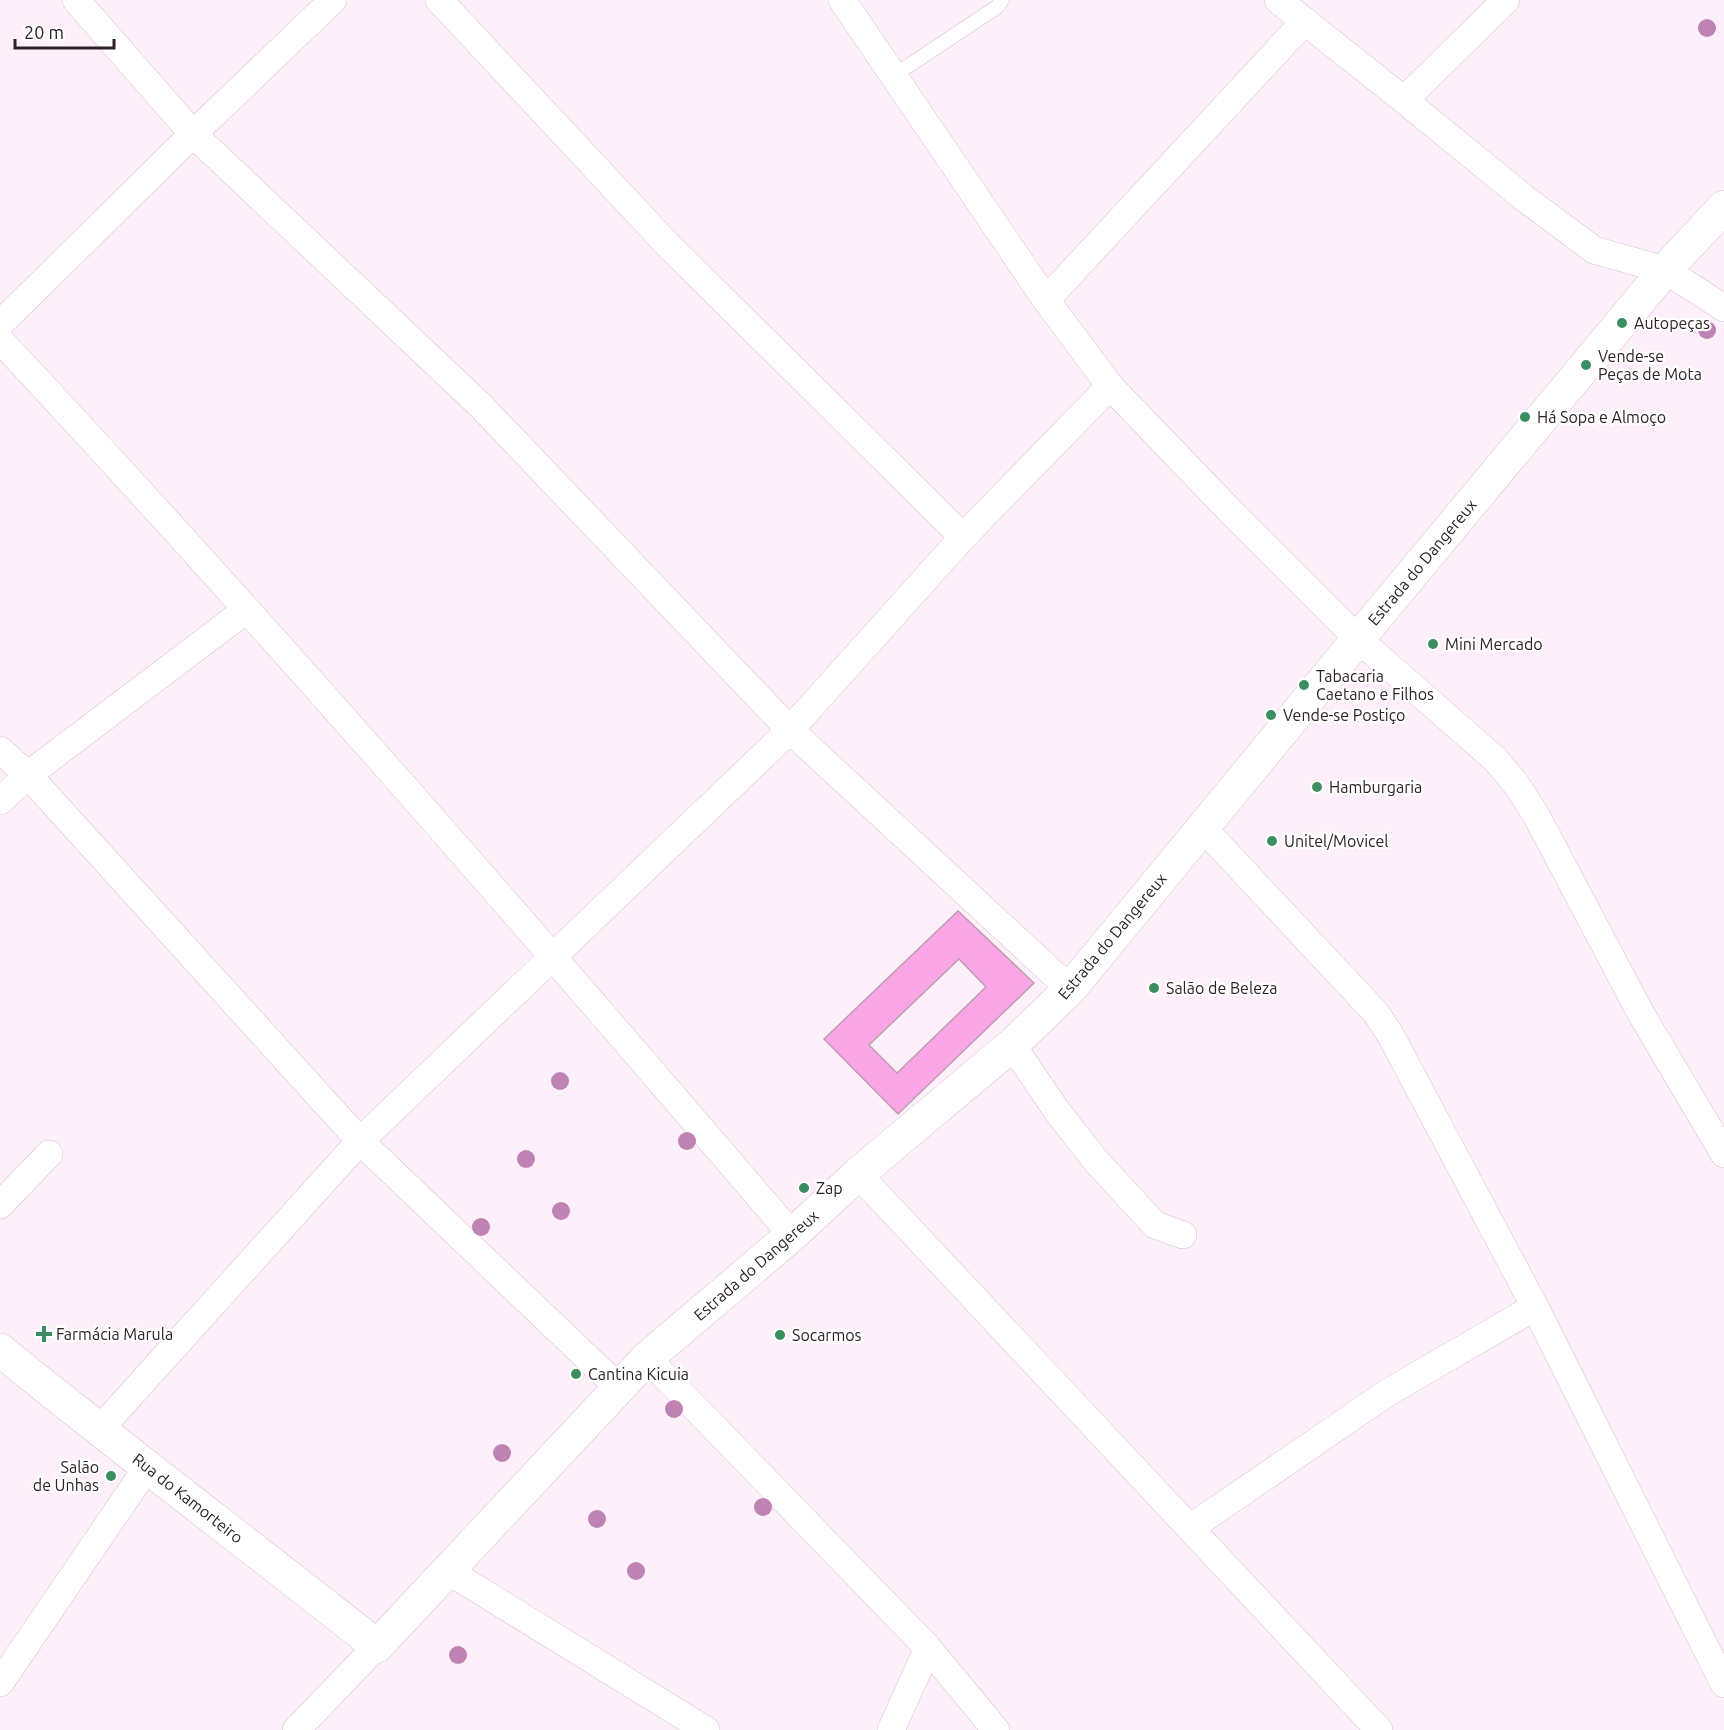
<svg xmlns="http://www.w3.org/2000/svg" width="1724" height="1730" font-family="Ubuntu,sans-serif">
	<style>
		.building { fill: #faa6e5; stroke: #bc9db3; stroke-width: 1.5; fill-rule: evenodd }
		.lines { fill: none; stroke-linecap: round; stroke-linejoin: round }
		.service-casing { stroke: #dcbdd3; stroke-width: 15 }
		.minor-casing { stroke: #dcbdd3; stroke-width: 28 }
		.tertiary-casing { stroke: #dcbdd3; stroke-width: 34 }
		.secondary-casing { stroke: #dcbdd3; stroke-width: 34 }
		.service { stroke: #fff; stroke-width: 14 }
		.minor { stroke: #fff; stroke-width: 27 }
		.tertiary { stroke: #fff; stroke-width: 33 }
		.secondary { stroke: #fff; stroke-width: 33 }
		.tree { fill: #be83b2 }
		.poi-dot { fill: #3b8e60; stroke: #fff; stroke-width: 2 }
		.labels { text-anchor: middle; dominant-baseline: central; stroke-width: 4.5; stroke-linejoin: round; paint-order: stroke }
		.poi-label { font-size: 16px; fill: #2d222a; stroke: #fff; text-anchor: start }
		.street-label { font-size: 16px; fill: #2d222a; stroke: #fff }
	</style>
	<rect width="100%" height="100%" fill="#fef0fa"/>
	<path class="building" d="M958 911 1034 983 898 1114 824 1039ZM959 959 986 987 897 1073 869 1045Z"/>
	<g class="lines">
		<g class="service-casing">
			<path id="service" d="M893 76 997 7 1002 0"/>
		</g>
		<g class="minor-casing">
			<path id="minor" d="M76 0 193 134 480 405 790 730 1070 989
				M439 0 667 244 963 537
				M1278 0 1404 100 1523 197 1594 250 1665 270 1724 308
				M1404 100 1506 0
				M1046 300 1305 21
				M0 324 193 134 333 0
				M0 340C272 631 533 932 792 1235
				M1110 386 1234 515 1358 639 1495 759 1516 784 1536 815 1640 1012 1724 1154
				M0 750 28 775 360 1141 619 1388
				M0 801 28 775 246 610
				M1202 827 1376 1013 1391 1036 1535 1307 1724 1684
				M1012 1045 1057 1111 1096 1161 1155 1225 1183 1235
				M858 1174 1379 1730
				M0 1205 49 1154
				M647 1358 928 1648 996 1730
				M99 1430 360 1141 790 730 963 537 1110 386 1046 300 842 0
				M1190 1528 1387 1393 1535 1307
				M448 1571 706 1730
				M0 1683 148 1466
				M296 1730 377 1646
				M891 1730 928 1648"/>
		</g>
		<g class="tertiary-casing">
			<path id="tertiary" d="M0 1350C124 1451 252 1547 377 1646"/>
		</g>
		<g class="secondary-casing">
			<path id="secondary" d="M377 1646 647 1358 792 1235 858 1174 1012 1045 1070 989 1358 639 1665 270 1724 207"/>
		</g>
		<use href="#service" class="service"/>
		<use href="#minor" class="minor"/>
		<use href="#tertiary" class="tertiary"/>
		<use href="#secondary" class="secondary"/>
	</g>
	<g class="tree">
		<circle cx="1707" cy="28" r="9"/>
		<circle cx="1707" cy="330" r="9"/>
		<circle cx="560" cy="1081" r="9"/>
		<circle cx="687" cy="1141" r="9"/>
		<circle cx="526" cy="1159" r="9"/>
		<circle cx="561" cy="1211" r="9"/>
		<circle cx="481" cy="1227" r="9"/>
		<circle cx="674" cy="1409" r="9"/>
		<circle cx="502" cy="1453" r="9"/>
		<circle cx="763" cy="1507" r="9"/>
		<circle cx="597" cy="1519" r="9"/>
		<circle cx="636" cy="1571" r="9"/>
		<circle cx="458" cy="1655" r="9"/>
	</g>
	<g class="poi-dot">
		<circle cx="1622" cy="323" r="6"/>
		<circle cx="1586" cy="365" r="6"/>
		<circle cx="1525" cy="417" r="6"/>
		<circle cx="1433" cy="644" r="6"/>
		<circle cx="1304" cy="685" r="6"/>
		<circle cx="1271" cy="715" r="6"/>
		<circle cx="1317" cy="787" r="6"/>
		<circle cx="1272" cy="841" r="6"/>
		<circle cx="1154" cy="988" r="6"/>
		<circle cx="804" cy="1188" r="6"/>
		<path d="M41 1325h6v6h6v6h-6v6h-6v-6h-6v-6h6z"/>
		<circle cx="780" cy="1335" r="6"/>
		<circle cx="576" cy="1374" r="6"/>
		<circle cx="111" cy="1476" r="6"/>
	</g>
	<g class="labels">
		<g class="poi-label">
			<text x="1634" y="323">Autopeças</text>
			<text x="1598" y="356">Vende-se<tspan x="1598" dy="18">Peças de Mota</tspan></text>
			<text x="1537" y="417">Há Sopa e Almoço</text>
			<text x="1445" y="644">Mini Mercado</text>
			<text x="1316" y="676">Tabacaria<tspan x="1316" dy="18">Caetano e Filhos</tspan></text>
			<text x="1283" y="715">Vende-se Postiço</text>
			<text x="1329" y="787">Hamburgaria</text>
			<text x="1284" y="841">Unitel/Movicel</text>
			<text x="1166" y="988">Salão de Beleza</text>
			<text x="816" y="1188">Zap</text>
			<text x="56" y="1334">Farmácia Marula</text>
			<text x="792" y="1335">Socarmos</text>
			<text x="588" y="1374">Cantina Kicuia</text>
			<text x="99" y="1467" text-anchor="end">Salão<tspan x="99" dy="18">de Unhas</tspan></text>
		</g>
		<g class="street-label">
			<text transform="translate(1422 562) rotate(-50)">Estrada do Dangereux</text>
			<text transform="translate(1112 936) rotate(-50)">Estrada do Dangereux</text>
			<text transform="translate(756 1265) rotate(-41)">Estrada do Dangereux</text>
			<text transform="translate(188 1498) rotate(38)">Rua do Kamorteiro</text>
		</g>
	</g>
	<path d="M15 39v9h99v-9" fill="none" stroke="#2d222a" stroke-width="3"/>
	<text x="24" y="39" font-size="18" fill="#2d222a" stroke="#ffffff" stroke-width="4.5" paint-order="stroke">20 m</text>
</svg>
